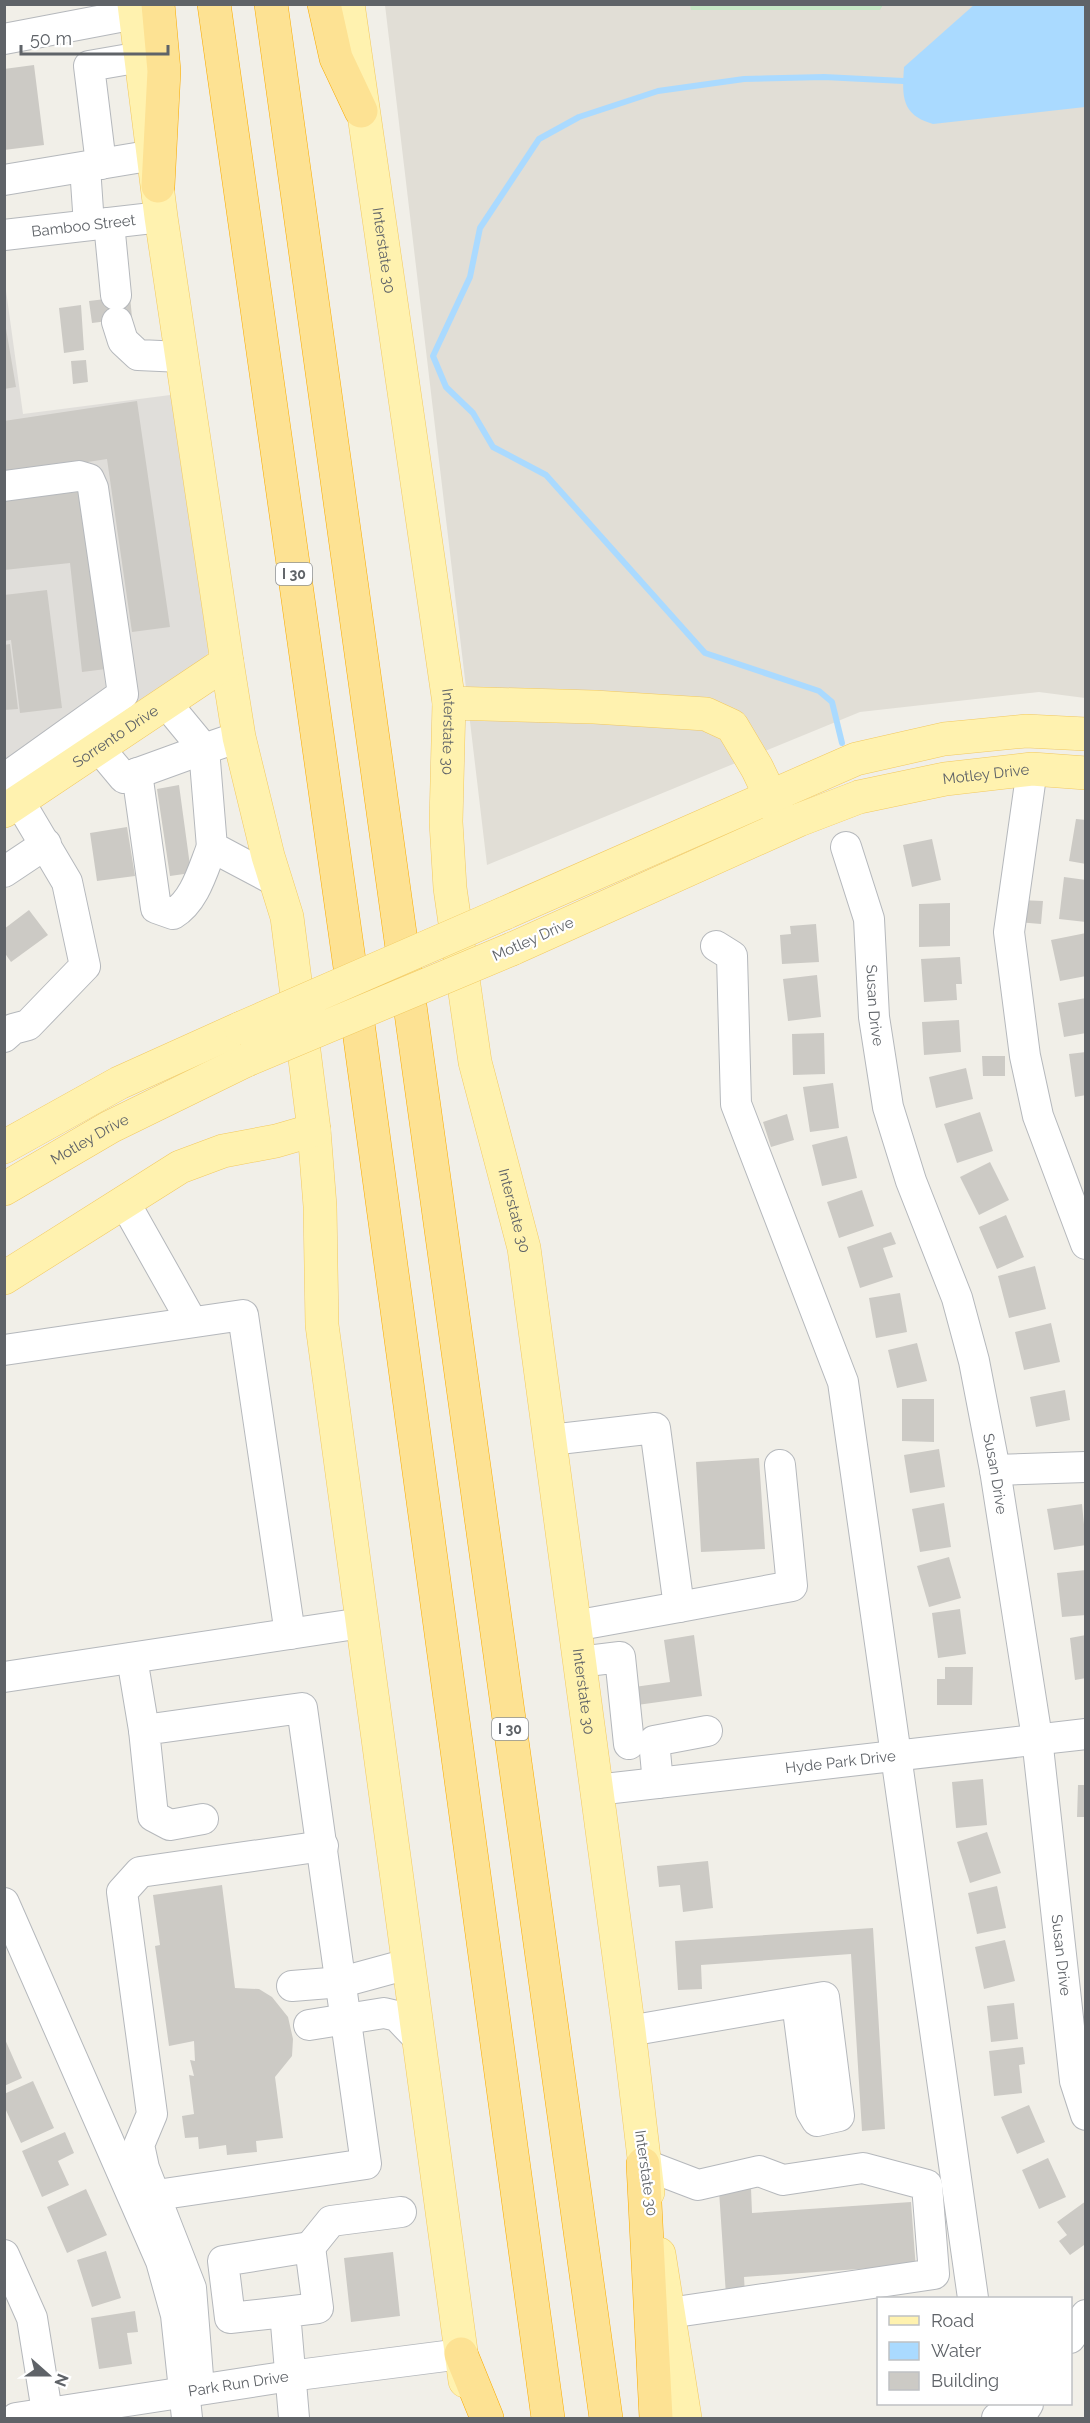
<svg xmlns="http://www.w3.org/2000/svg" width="1090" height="2423" font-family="Raleway,sans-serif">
<rect width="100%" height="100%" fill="#f1efe8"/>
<path fill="#e0deda" d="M4 276 23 414 178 394 211 650 200 662 4 797Z"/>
<path fill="#e1ded6" d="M385 5H1085V698L1039 692 860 712 487 865Z"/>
<path fill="#c5e8c5" d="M690 5V4L883 5 880 10H691Z"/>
<path fill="#aadaff" d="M975 4 1085 5V107L933 124C901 115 902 96 904 67Z"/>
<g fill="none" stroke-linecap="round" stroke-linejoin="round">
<path stroke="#aadaff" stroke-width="6" d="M842 743 832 702 819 691 705 653 546 475 493 447 473 413 446 387 433 356 470 277 480 228 539 139 579 117 658 91 744 79 824 77 903 81"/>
</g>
<path fill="#cccac5" d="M34 65 44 145 4 150V69Z
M130 296 132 318 92 323 89 301Z
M81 305 84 350 64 353 59 308Z
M4 317 16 387 4 389Z
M86 360 88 382 73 384 71 361Z
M137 401 170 627 132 632 107 459 4 475V421Z
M87 491 106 669 82 672 70 563 4 570V500Z
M47 590 62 708 20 713 11 640 4 641V595Z
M10 644 18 709 4 710V645Z
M179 785 191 873 170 876 157 789Z
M1076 819 1086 820V864L1069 861Z
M127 827 135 876 97 881 90 833Z
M932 839 941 880 912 887 903 845Z
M1064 877 1086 880V922L1059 919Z
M1019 900 1043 901 1041 924 1017 922Z
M950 903V946L919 947V904Z
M29 910 48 935 11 962 4 952V929Z
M816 924 819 962 782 964 780 935 791 934 790 926Z
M1086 933V976L1060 981 1051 940Z
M960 957 962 984H956L957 1000 924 1002 921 959Z
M817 975 821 1017 788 1021 783 979Z
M1086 998V1033L1064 1037 1058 1003Z
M959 1020 961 1052 924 1055 922 1022Z
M824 1033 825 1074 793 1075 792 1034Z
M1086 1052V1095L1075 1097 1069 1054Z
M982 1056H1005V1076H983Z
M966 1068 973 1099 936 1108 929 1077Z
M833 1083 839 1128 810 1132 803 1087Z
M980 1112 993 1151 957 1163 944 1124Z
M787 1114 794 1140 771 1147 763 1122Z
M847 1136 857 1178 822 1186 812 1145Z
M990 1162 1009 1200 979 1215 960 1177Z
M862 1190 874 1226 839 1238 827 1202Z
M1006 1215 1024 1257 997 1269 979 1227Z
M891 1232 896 1244 883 1248 893 1277 860 1288 847 1247Z
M1035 1266 1046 1309 1009 1318 998 1276Z
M900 1293 907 1332 876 1338 869 1298Z
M1051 1323 1060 1362 1024 1370 1015 1332Z
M917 1343 927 1381 897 1388 888 1350Z
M1065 1390 1070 1420 1036 1427 1030 1397Z
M902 1399H934V1442L902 1441Z
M939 1449 945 1487 910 1493 904 1455Z
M759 1458 765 1549 701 1552 696 1462Z
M944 1503 951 1547 920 1552 912 1509Z
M1082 1504 1086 1545 1054 1550 1047 1509Z
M949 1557 961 1598 929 1607 917 1566Z
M1086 1570V1615L1062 1617 1057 1573Z
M960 1609 966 1654 938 1658 932 1613Z
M694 1635 702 1696 630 1706 627 1688 670 1682 664 1640Z
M1086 1635V1678L1075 1680 1070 1638Z
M945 1667H973L972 1705H937V1679H945Z
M983 1779 987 1825 956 1828 952 1782Z
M1078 1785H1086V1817H1077Z
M987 1832 1001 1873 970 1883 957 1842Z
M708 1861 713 1908 683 1912 680 1885 659 1887 657 1866Z
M222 1885 235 1988 259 1989 272 1997 288 2017 293 2039 292 2056 275 2077 283 2138 256 2141 257 2152 227 2155 226 2145 199 2149 198 2137 185 2138 182 2116 194 2114 189 2075 194 2076 190 2060 195 2061 194 2041 169 2046 155 1946 160 1945 153 1895Z
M997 1886 1006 1928 977 1934 968 1893Z
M873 1928 885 2129 862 2131 851 1954 701 1965 702 1989 678 1990 675 1941Z
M1005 1940 1015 1981 984 1989 975 1947Z
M1014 2003 1018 2039 991 2042 987 2006Z
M4 2037 22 2078 4 2086Z
M1023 2047 1025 2064 1019 2065 1022 2093 994 2096 989 2051Z
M33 2081 54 2128 21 2143 4 2106V2094Z
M1029 2105 1045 2142 1017 2154 1001 2117Z
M65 2132 74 2153 58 2161 69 2185 42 2197 22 2151Z
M1048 2158 1066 2197 1039 2209 1022 2170Z
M751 2188 752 2213 911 2202 916 2270 902 2266 744 2277 745 2294 726 2295 719 2191Z
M86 2189 107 2235 67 2253 47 2207Z
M1086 2201V2247L1084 2245 1070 2255 1059 2241 1067 2235 1057 2222Z
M106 2251 121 2298 92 2307 77 2260Z
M393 2252 400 2316 351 2322 344 2258Z
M135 2311 138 2332 127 2333 132 2364 99 2369 91 2318Z"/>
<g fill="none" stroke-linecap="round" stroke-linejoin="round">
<g stroke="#b5b8bc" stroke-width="32">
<g id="minor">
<path d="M4 39 135 14"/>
<path d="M101 164 89 66 141 57"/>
<path d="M85 167 89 225"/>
<path d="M4 180 154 155"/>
<path d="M109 223 116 295"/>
<path id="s1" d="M4 235 161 217"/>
<path d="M117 322 123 341 138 355 182 357"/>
<path d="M4 486 79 476 89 479 93 488 123 694 4 779"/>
<path d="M239 737 204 749 212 847 276 881"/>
<path d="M99 748 124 778 204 749 166 703"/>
<path d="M1032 769 1009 932 1025 1056 1038 1116 1086 1244"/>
<path d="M137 773 156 908 173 914C195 901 203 869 212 847"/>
<path id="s2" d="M846 847 869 919 874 1017 888 1107 911 1181 957 1298 974 1361 995 1470 1037 1738 1075 2081 1086 2115"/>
<path d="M4 872 46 844"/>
<path d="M716 946 732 956 736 1104 843 1382 973 2298"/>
<path d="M4 1037 13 1029 28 1025 85 966 67 882 19 801"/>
<path d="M125 1203 192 1322"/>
<path d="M4 1350 243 1315 290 1634"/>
<path d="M550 1440 655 1428 679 1607 574 1626"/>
<path d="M995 1470 1086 1467"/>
<path d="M679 1607 792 1586 780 1465"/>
<path d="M132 1658 144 1730"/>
<path d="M579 1662 620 1657 629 1744"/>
<path d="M4 1677 362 1623"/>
<path d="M658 1783 654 1741 707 1731"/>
<path id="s3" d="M596 1790 1086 1734"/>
<path d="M4 1903 161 2261 176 2315 187 2418"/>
<path d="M292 1986 342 1982 408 1964"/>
<path d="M309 2025 384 2013 397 2016 419 2039"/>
<path d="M629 2031 824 1997 839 2116 817 2121 811 2111 797 2002"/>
<path d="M643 2164 698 2185 759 2171 783 2180 863 2168 927 2185 934 2274 669 2313"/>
<path d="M157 2195 366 2164 302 1708 144 1730 153 1816 170 1825 203 1819"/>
<path d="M310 2247 331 2221 401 2212"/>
<path d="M4 2255 32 2318 48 2418"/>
<path d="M285 2312 318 2308 310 2247 223 2261 230 2318 285 2312 294 2418"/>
<path d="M1070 2338 1086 2315"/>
<path d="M199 2389 191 2288 144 2168 139 2145 152 2114 122 1892 140 1872 323 1846"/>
<path id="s4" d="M16 2418 290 2376 461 2354"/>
<path d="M997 2418H1019L1028 2404"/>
</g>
</g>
<g stroke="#f2c960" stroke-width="34">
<g id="major">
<path d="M134 4 161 217 227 662 239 737 268 856 287 917 314 1130 320 1206 322 1325 465 2381"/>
<path id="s5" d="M348 4 449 703 446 822 450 888 475 1062 524 1248 629 2031 648 2192"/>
<path d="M449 703 594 707 706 714 732 726 757 768 779 814"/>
<path id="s6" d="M4 811 227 662"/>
<path d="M505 913 856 759 944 739 1026 731 1086 734"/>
<path id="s7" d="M512 949 799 820 859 797 945 779 1032 769 1086 773"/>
<path d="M4 1147 119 1083 241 1028"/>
<path id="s8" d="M4 1189 110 1127 247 1060"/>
<path d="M4 1278 180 1167 223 1151 276 1141 314 1130"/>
<path d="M659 2254 685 2418"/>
</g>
</g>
<g stroke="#f9ab00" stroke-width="34">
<path id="highway" d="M158 4 164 71 158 186
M214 4 360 1038 548 2418
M271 4 606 2418
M324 4 336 58 361 111
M643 2164 656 2418
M461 2354 487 2418"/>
</g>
<use href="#minor" stroke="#fff" stroke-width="30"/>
<use href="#major" stroke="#fff2af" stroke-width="33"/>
<use href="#highway" stroke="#fde293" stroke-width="33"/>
<g stroke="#f2c960" stroke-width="34" stroke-linecap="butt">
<path id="major-bridge" d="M241 1028 505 913
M247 1060 512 949"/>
</g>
<use href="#major-bridge" stroke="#fff2af" stroke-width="33"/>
</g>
<g text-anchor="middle" stroke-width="4.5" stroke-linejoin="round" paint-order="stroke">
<g fill="#fff" stroke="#8f9295" stroke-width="1.5">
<rect x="276" y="563" width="36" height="22" rx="4.5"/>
<rect x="492" y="1718" width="36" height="22" rx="4.5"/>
</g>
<g font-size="14" font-weight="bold" fill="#5f6368">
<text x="294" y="579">I 30</text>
<text x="510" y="1734">I 30</text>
</g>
<g font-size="15" fill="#5f6368" stroke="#fff">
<text dy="5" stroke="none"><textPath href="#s1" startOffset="80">Bamboo Street</textPath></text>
<text dy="5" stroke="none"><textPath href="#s5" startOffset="249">Interstate 30</textPath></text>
<text dy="5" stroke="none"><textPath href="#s5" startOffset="735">Interstate 30</textPath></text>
<text dy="5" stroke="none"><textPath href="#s6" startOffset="134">Sorrento Drive</textPath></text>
<text dy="5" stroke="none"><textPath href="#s7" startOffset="508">Motley Drive</textPath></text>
<text transform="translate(533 939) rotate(-24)" y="5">Motley Drive</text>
<text dy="5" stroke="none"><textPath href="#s2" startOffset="162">Susan Drive</textPath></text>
<text dy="5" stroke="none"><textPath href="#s8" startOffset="99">Motley Drive</textPath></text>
<text dy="5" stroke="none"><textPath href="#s5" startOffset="1221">Interstate 30</textPath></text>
<text dy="5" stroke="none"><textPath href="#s2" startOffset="648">Susan Drive</textPath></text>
<text dy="5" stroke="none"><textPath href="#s5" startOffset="1707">Interstate 30</textPath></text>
<text dy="5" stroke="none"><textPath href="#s3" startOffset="246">Hyde Park Drive</textPath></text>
<text dy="5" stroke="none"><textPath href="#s2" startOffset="1134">Susan Drive</textPath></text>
<text transform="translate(646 2173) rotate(82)" y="5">Interstate 30</text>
<text dy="5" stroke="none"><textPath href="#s4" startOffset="225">Park Run Drive</textPath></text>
</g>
</g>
<rect width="1090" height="2423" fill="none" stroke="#5f6368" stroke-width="12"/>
<rect x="877" y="2297" width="195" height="108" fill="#ffffff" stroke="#bfc1c3" stroke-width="1.5"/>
<rect x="889" y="2316" width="30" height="9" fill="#fff2af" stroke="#bfc1c3" stroke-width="1.5"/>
<text x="931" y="2327" font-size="18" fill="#5f6368">Road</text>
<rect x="889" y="2342" width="30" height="18" fill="#aadaff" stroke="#bfc1c3" stroke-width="1.5"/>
<text x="931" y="2357" font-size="18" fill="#5f6368">Water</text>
<rect x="889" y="2372" width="30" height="18" fill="#cccac5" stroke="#bfc1c3" stroke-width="1.5"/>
<text x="931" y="2387" font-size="18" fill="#5f6368">Building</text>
<g transform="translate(48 2375) rotate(111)" stroke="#ffffff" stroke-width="4.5" paint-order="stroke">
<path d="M0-4.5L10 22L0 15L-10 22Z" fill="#5f6368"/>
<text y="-9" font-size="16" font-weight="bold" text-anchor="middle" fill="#5f6368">N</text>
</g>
<path d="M21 45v9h147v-9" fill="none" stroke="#5f6368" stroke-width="3"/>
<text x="30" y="45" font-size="18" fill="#5f6368" stroke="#ffffff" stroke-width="4.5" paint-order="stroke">50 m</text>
</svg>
